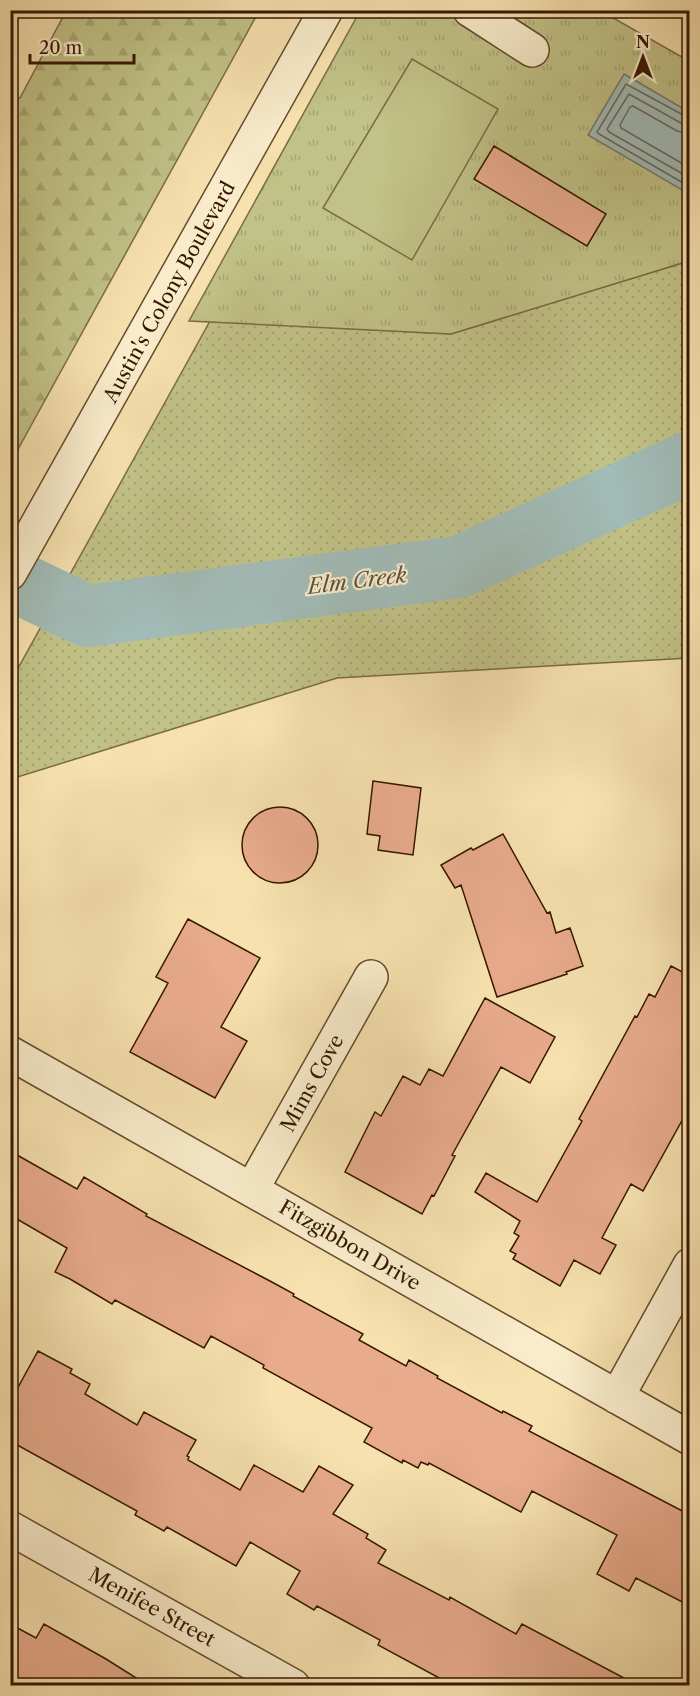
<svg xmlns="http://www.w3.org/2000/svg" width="700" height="1696" font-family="'Libre Caslon Text',serif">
<defs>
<pattern id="grass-dots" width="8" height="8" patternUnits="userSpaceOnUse" patternTransform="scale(1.5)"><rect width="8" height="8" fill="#c1c287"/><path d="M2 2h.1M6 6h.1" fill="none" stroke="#a6a673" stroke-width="1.8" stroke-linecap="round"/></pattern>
<pattern id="forest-firs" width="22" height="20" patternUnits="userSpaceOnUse" patternTransform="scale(1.5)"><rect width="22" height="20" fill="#c1c287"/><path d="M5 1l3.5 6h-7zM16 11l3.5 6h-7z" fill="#a6a673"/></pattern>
<pattern id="park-tufts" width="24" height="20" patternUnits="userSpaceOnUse" patternTransform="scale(1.5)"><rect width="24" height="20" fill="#c1c287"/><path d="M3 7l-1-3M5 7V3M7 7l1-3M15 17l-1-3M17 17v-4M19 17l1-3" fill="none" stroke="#a6a673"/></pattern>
</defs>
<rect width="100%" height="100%" fill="#f6e1af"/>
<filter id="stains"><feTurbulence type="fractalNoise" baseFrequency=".00333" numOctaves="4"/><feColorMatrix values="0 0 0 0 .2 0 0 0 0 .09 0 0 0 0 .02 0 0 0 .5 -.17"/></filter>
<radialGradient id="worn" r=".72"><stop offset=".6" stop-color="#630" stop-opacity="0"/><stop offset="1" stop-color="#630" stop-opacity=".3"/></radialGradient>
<path fill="url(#grass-dots)" stroke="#7b6c44" stroke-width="1.5" d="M689 261V658L337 678 11 779V681L210 321 451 334Z"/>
<path fill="url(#forest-firs)" stroke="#7b6c44" stroke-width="1.5" d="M66 11H259L11 462V96L20 98Z"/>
<path fill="url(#park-tufts)" stroke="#7b6c44" stroke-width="1.5" d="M360 11H601L689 61V261L451 334 189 321Z"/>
<path fill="#c1c287" stroke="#7b6c44" stroke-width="1.5" d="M412 59 498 109 412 260 323 208Z"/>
<path fill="#a1bbb6" stroke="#76796e" stroke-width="1.5" d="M624 74 689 112V194L588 135Z"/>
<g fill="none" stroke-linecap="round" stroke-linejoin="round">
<path stroke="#6b695c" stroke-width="1.5" d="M690 117 685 116 626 84 597 132 599 134 690 187
M690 125 681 123 629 94 607 129 609 132 690 178
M690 134 677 131 633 106 630 107 620 125 621 128 690 168"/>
<path stroke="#a1bbb6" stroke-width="62" d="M10 579 87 616 459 567 690 462"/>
</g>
<path fill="#e8ab8c" stroke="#351701" stroke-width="1.5" d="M494 146 606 214 587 246 474 179Z
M373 781 421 788 413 855 378 850 380 836 367 834Z
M242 845a38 38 0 1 1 76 0a38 38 0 1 1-76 0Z
M503 834 547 913 550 912 556 933 570 928 583 966 566 972 567 974 497 997 461 885 455 888 441 865 471 848 473 850Z
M188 919 260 958 221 1027 247 1041 215 1098 130 1052 168 983 156 977Z
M671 966 690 976V1106L643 1191 631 1184 602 1238 616 1245 600 1274 574 1260 560 1286 513 1259 516 1254 510 1251 519 1236 514 1233 520 1221 475 1192 486 1173 537 1202 582 1121 579 1119 635 1016 637 1017 649 994 655 997Z
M485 998 555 1037 530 1083 501 1067 452 1155 455 1156 434 1196 432 1195 422 1214 345 1172 375 1112 381 1116 403 1076 420 1085 429 1069 443 1076Z
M10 1151 77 1189 84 1177 147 1214 146 1216 270 1281 294 1294 293 1296 363 1334 359 1340 406 1366 409 1360 438 1376 437 1378 502 1413 503 1411 532 1426 529 1431 690 1515V1606L636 1578 629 1591 597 1574 617 1535 532 1491 521 1512 429 1463 428 1465 421 1462 418 1468 403 1460 402 1463 364 1442 372 1428 263 1368 264 1365 211 1336 204 1348 115 1300 112 1304 70 1279 55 1272 67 1248 10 1215Z
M38 1351 72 1369 70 1373 90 1384 85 1394 137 1425 144 1412 196 1440 187 1456 189 1457 188 1460 240 1490 254 1465 303 1492 319 1466 353 1485 333 1514 368 1534 366 1538 386 1550 378 1563 449 1600 450 1597 516 1634 522 1624 639 1686H454L378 1645 380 1640 317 1606 314 1610 287 1594 300 1571 250 1542 236 1566 167 1527 164 1531 135 1515 137 1511 10 1441V1402Z
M10 1624 36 1638 44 1624 106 1659 149 1686H10Z"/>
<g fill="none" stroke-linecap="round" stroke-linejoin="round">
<g stroke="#654a2c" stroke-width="36">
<path id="minor" d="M470 10 532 50
M10 573 326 10
M10 1053 690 1438
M252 1189 371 977
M617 1397 690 1265
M10 1528 293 1686"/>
</g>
<use href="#minor" stroke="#f9eccb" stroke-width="33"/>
</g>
<g text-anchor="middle" stroke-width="4.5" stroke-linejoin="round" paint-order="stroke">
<g font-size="20" fill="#351701" stroke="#f9eccb">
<text transform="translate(169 292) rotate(-61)" y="7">Austin's Colony Boulevard</text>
<text transform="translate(312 1083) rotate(-61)" y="7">Mims Cove</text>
<text transform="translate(350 1245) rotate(30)" y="7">Fitzgibbon Drive</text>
<text transform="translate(152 1607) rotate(29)" y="7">Menifee Street</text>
</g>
<g font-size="21" font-style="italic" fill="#5b5040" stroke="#f9eccb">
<text transform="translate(357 581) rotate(-7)" y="7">Elm Creek</text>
</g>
</g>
<rect width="700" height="1696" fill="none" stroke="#f6e1af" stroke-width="36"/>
<rect x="12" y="12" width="676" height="1672" fill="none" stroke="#351701" stroke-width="3"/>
<rect x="18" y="18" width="664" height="1660" fill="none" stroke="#351701" stroke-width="1.5"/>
<g transform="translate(643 57)" stroke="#f9eccb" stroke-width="4.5" paint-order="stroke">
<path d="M0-4.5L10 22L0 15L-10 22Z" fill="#351701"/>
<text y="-9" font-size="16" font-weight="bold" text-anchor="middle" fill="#351701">N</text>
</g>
<path d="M30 54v9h104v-9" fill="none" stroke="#351701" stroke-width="3"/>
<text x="39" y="54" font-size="18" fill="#351701" stroke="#f9eccb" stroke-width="4.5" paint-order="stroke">20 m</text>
<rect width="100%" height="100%" filter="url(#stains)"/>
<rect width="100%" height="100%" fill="url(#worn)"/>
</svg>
